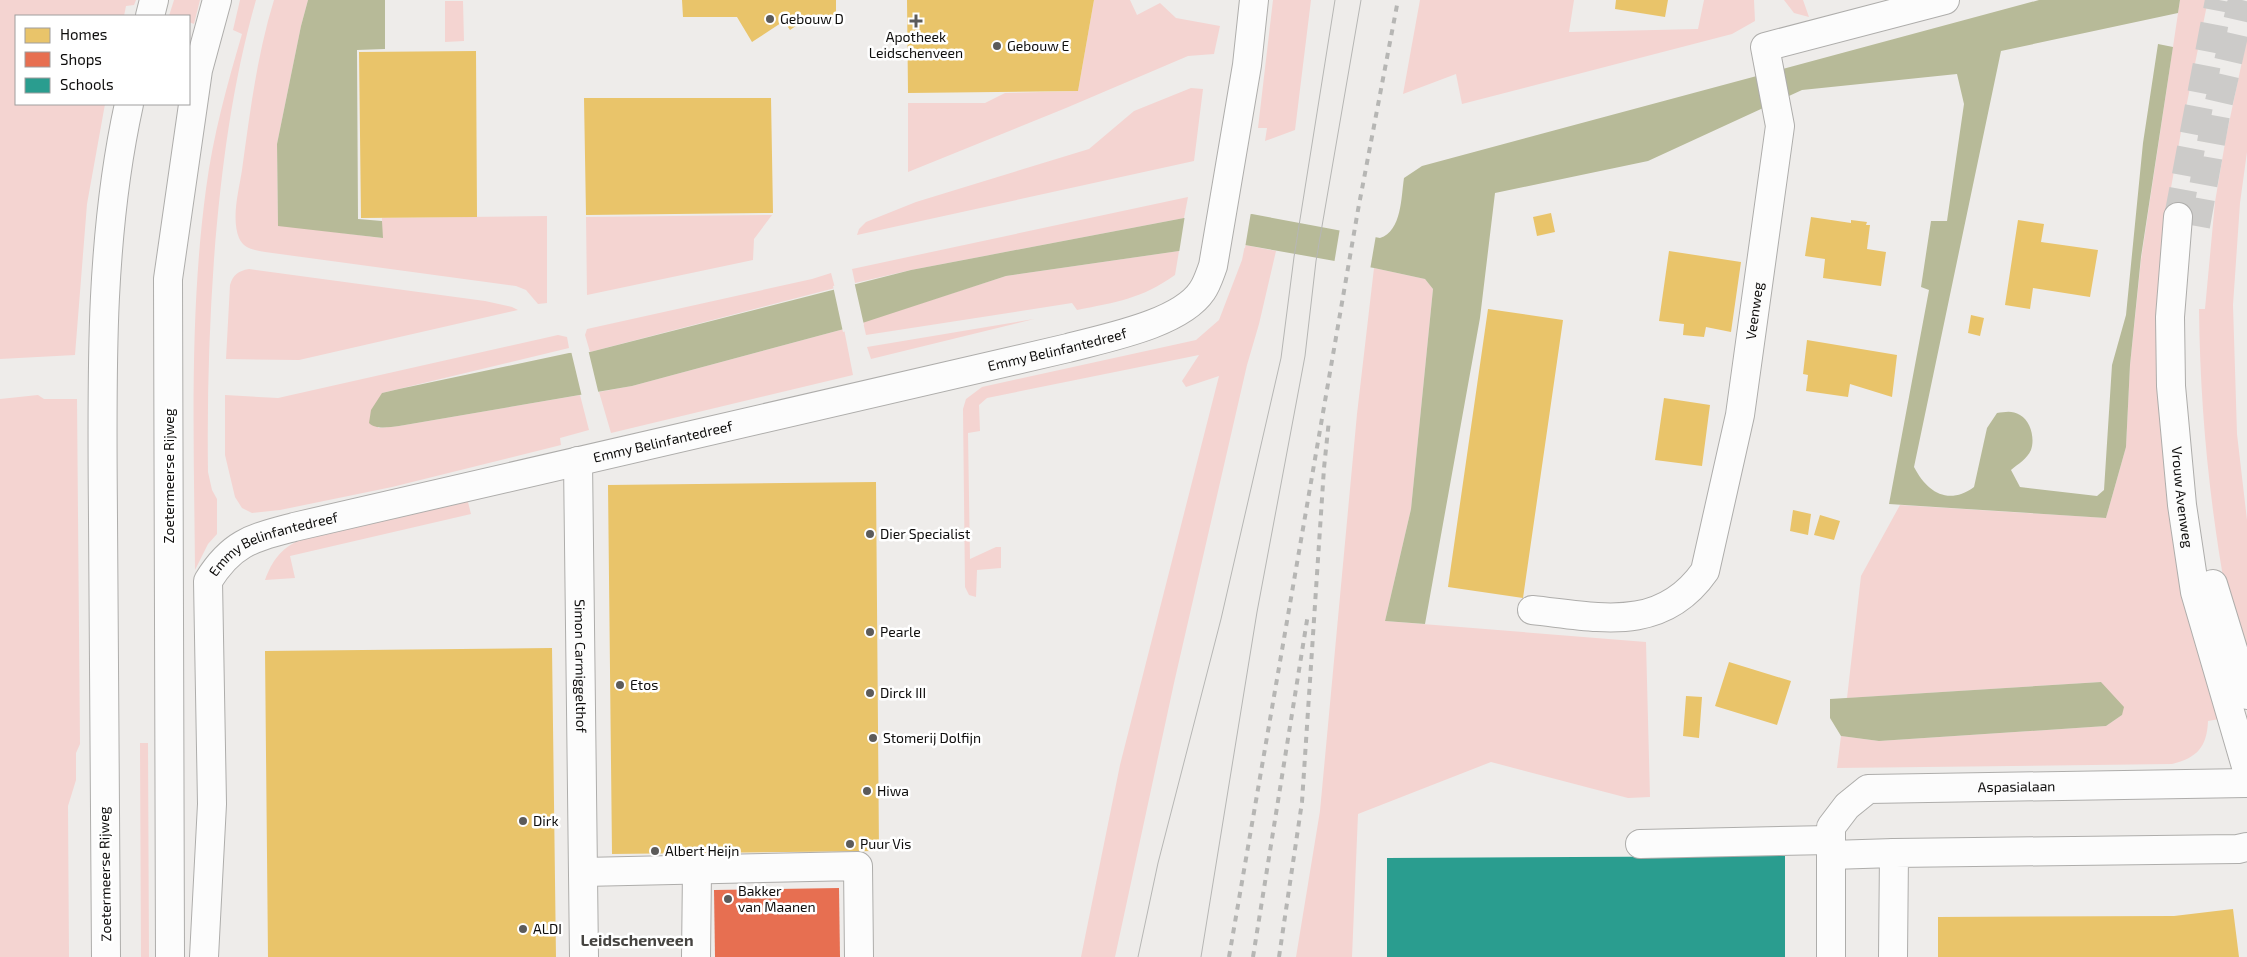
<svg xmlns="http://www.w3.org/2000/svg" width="2247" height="957" font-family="'Exo 2',sans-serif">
<rect width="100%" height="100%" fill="#eeecea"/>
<path fill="#f4d4d1" d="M0 0H136L134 5 126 6 124 16H16V104H105L87 204 75 355 0 359Z
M174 0H200L194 24 189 22V16H169Z
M240 0H256C232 84 221 171 214 259 209 330 207 400 208 472L212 490 217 499V534L208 544 195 570C194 442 189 315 206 189 213 136 227 85 242 34L233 30Z
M274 0H308L301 26 277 144 278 225 382 238V218L547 216V303L538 304 526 290 516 286 265 252C254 250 244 249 239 238 231 218 239 190 242 170 250 112 257 55 274 0Z
M1094 0H1130L1137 15 1160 3 1176 18 1220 26 1214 54 1188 56 1066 108 908 172V103H985L1005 93 1078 91Z
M1273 0H1311L1295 130 1265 141 1267 128H1258Z
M1420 0H1574L1569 32 1698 29 1704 0H1754L1755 21 1732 34 1462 104 1456 74 1403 94Z
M1784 0H1803L1809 17 1794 13Z
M2180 0H2208L2181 132 2162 238 2158 306 2219 719 2208 721C2207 747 2197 758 2172 764L1837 768 1841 736 1879 741 2106 726 2122 715 2101 682 1847 698 1861 576 1900 505 2106 518 2126 447 2130 365 2141 260Z
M445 1H463L464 41 445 42Z
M2247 38V152L2240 203 2233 305 2237 434 2247 520V664C2240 641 2230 618 2226 594 2209 500 2200 405 2199 309H2205L2215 202 2226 137Z
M1191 88 1203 89 1194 161 857 235 859 229 866 222 916 202 1089 149 1134 111Z
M1188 197 1184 218 911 270 855 283 852 269Z
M772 215 754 239 753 260 587 295 586 217Z
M1245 245 1276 251 1259 324 1247 365 1174 683 1115 957H1081L1120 765 1219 376 1186 387 1182 381 1199 355 987 398 979 405 980 431 968 433 970 559 996 547H1001V568L977 570 976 597 969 595 965 587 963 409 966 399 982 387 1196 340 1219 320 1242 260Z
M1179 251 1175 275C1141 299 1117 302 1077 310L1072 303 866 335 863 322 1006 276Z
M1374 268 1425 279 1433 289 1411 509 1385 621 1646 642 1650 797 1628 798 1491 762 1358 814 1352 957H1296L1320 811 1357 414Z
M249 269 485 301 512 307 518 310 299 360 226 359 230 285C233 275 238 271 249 269Z
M831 273 835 288 590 352 585 335 587 329 812 279Z
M1034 319 871 359 867 347Z
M844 329 853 375 611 433 599 392 632 386Z
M558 335 567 337 569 348 382 393 378 428 399 426 580 395 589 430 560 438 561 445 392 487 280 510 252 513 242 508 235 497 225 455V395L278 398Z
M38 395 44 399H77L80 744 76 753V780L68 806 69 957H0V399Z
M464 501 468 502 471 514 290 556 295 578 265 580C272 561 281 548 300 540Z
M140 743H148L149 957H141Z"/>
<path fill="#b7ba98" d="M308 0H385V49L357 50 358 219 382 221 383 238 278 226 277 144 301 26Z
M2039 0H2180L2178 13 2001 51 1914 467C1927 492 1948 506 1974 487L1987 428 1997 413C2005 412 2012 410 2020 415 2031 421 2035 439 2031 450 2027 459 2018 464 2011 470L2020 487 2097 496 2104 490 2112 365 2126 315 2143 143 2158 44 2173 47 2141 257 2130 365 2126 447 2106 518 1889 504 1929 290 1921 287 1931 221H1947L1964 104 1957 74 1802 90 1648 161 1495 193 1480 318 1425 624 1385 621 1411 509 1433 289 1425 279 1374 268 1245 245 1179 251 1006 276 844 329 632 386 399 426C389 427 376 430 369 423L371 410 382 393 399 389 569 353 590 352 911 270 1184 218 1252 214 1380 238C1402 231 1401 197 1404 178L1422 166Z
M2101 682 2124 707 2122 715 2106 726 1879 741 1841 736 1830 718V699Z"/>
<path fill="#eeecea" d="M1251 212 1245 248 1179 253 1185 215Z
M1340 228 1376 235 1370 270 1334 264Z
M854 281 864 325 843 332 833 286Z
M588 349 599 395 582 397 571 351Z"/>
<path fill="#e9c46a" d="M682 0H836V16H800L803 21 790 30 784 21 752 42 737 17H683Z
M907 0H1094L1078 91 908 93Z
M1616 0H1668L1665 17 1615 9Z
M476 51 477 217 361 218 359 52Z
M584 98H771L773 213 586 215Z
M1551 213 1555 232 1537 236 1533 217Z
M1811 217 1851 223V220L1867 222 1866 225H1870L1867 249 1886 252 1881 286 1823 278 1825 259 1805 256Z
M2018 220 2044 224 2041 242 2098 250 2090 297 2033 288 2030 309 2005 305Z
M1669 251 1741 262 1731 332 1706 327 1704 337 1683 335 1684 324 1659 321Z
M1488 309 1563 320 1523 598 1448 587Z
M1971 315 1984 318 1980 336 1968 333Z
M1807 340 1897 355 1892 397 1850 384 1848 397 1806 391 1808 375 1803 374Z
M1664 398 1710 405 1702 466 1655 460Z
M876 482 879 851 612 854 608 485Z
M1793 510 1811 514 1808 535 1790 531Z
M1820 515 1840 521 1834 540 1814 535Z
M552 648 556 957H268L265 651Z
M1729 662 1791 681 1777 725 1715 706Z
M1686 696 1702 697 1699 738 1683 736Z
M2233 909 2239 957H1938V917L2174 916Z"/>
<path fill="#e76f51" d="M839 888 840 957H715L714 890Z"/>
<path fill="#2a9d8f" d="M1785 856V957H1387V858Z"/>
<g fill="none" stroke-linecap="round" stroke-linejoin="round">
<path stroke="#cccbc9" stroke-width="28" stroke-dasharray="28 14" stroke-linecap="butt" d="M2178 217 2219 0
M2196 226 2216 115 2242 0"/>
<g stroke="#aeadab" stroke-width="30">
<g id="minor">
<path id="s1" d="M2178 217 2170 317 2171 386 2182 505 2195 592 2247 770"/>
<path id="s2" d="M578 461 584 957"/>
<path d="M2213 584 2247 695"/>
<path id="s3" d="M1532 610C1598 617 1661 634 1705 571L1740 415 1780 126 1765 47 1945 0"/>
<path d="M1640 844 1830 840"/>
<path d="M1831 855 1894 853"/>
<path d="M583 872 858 866 859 957"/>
<path id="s4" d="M204 957 212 804 208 581C232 542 253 538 294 527L1068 348C1105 338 1180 324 1202 291 1207 284 1210 274 1213 266L1247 65 1254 0"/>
<path d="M696 957 697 870"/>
<path id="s5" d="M1831 957V827L1847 806 1868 789 2247 783"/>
<path d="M1893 957 1894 853 2238 849 2247 847"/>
</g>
</g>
<g stroke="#aeadab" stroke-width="30">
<path id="major" d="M150 16 154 0
M106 957C104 811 103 665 103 519 102 379 99 241 129 104
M170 957 168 279 198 70 217 0"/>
</g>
<use href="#minor" stroke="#fcfcfc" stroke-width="28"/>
<use href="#major" stroke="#fcfcfc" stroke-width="28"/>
<path stroke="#b6b6b4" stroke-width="1" d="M1138 957 1158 863 1221 619 1281 358 1294 257 1335 0
M1201 957 1257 612 1305 356 1316 261 1361 0"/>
<path stroke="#b6b6b4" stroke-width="4" stroke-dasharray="6 6" stroke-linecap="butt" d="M1229 957 1358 210 1398 0
M1253 957 1308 614
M1279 957 1302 802 1324 468 1329 420"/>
</g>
<g fill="#5c5b5a" stroke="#fff" stroke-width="2">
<circle cx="770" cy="19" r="5"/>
<path d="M913.5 13.5h5v5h5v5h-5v5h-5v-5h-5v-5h5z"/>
<circle cx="997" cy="46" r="5"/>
<circle cx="870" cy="534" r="5"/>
<circle cx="870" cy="632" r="5"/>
<circle cx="620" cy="685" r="5"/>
<circle cx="870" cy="693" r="5"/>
<circle cx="873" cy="738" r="5"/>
<circle cx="867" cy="791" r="5"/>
<circle cx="523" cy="821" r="5"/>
<circle cx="850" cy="844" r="5"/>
<circle cx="655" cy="851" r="5"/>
<circle cx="728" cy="899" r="5"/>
<circle cx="523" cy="929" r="5"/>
</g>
<g text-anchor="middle" stroke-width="5" stroke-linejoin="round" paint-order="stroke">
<g font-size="14" fill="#0e0d0c" stroke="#fff" text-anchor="start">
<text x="780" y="24">Gebouw D</text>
<text x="916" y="42" text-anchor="middle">Apotheek<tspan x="916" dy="16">Leidschenveen</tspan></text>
<text x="1007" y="51">Gebouw E</text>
<text x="880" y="539">Dier Specialist</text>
<text x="880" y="637">Pearle</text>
<text x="630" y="690">Etos</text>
<text x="880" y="698">Dirck III</text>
<text x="883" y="743">Stomerij Dolfijn</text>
<text x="877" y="796">Hiwa</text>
<text x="533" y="826">Dirk</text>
<text x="860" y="849">Puur Vis</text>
<text x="665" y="856">Albert Heijn</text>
<text x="738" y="896">Bakker<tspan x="738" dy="16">van Maanen</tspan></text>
<text x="533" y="934">ALDI</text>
</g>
<g font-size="14" fill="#0e0d0c" stroke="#fff">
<text dy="5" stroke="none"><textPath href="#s3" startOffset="454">Veenweg</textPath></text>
<text dy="5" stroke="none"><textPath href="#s4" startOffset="1265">Emmy Belinfantedreef</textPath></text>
<text dy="5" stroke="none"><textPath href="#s4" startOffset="860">Emmy Belinfantedreef</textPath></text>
<text transform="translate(169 476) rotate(-90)" y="5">Zoetermeerse Rijweg</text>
<text dy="5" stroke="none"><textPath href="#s1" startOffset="281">Vrouw Avenweg</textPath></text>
<text dy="5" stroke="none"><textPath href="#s4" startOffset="455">Emmy Belinfantedreef</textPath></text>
<text dy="5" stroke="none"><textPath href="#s2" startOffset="205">Simon Carmiggelthof</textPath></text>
<text dy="5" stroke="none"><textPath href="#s5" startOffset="332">Aspasialaan</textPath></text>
<text transform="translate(105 874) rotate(-91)" y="5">Zoetermeerse Rijweg</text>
</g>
<g font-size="16" font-weight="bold" fill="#464441" stroke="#fff">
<text x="637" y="946">Leidschenveen</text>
</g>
</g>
<rect x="15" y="15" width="175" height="90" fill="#ffffff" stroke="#9f9e9e"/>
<rect x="25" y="28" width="25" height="15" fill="#e9c46a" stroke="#9f9e9e"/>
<text x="60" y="40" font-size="15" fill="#0e0d0c">Homes</text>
<rect x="25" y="52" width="25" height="15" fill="#e76f51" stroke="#9f9e9e"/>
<text x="60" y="65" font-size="15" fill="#0e0d0c">Shops</text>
<rect x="25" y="78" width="25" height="15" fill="#2a9d8f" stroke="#9f9e9e"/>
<text x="60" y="90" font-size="15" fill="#0e0d0c">Schools</text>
</svg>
